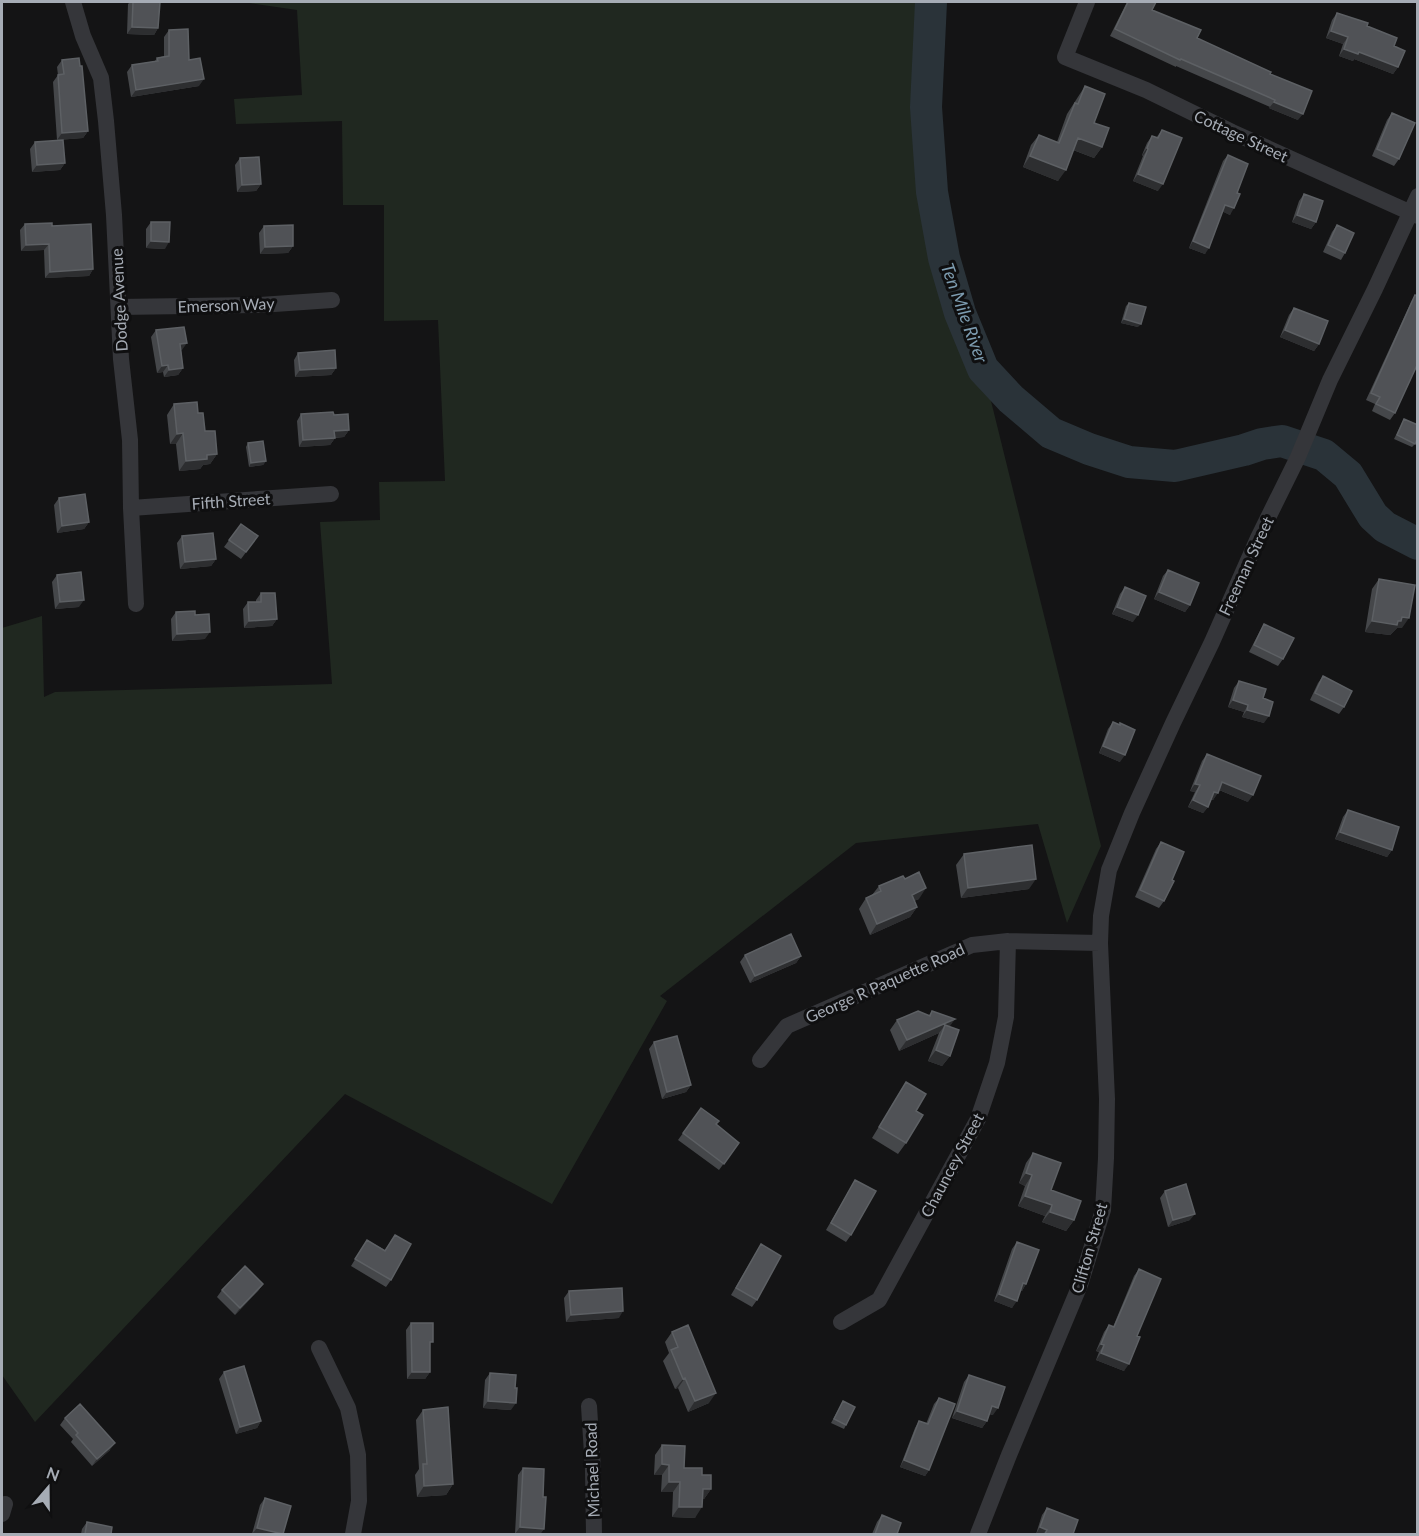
<svg xmlns="http://www.w3.org/2000/svg" width="1419" height="1536" font-family="Lato,sans-serif">
<rect width="100%" height="100%" fill="#141415"/>
<path fill="#202820" d="M242 2H919V26L928 89 970 316 1101 846 1067 923 1038 824 856 843 660 996 667 1001 552 1204 345 1094 35 1422 2 1375V628L42 616 44 697 55 692 332 684 320 522 380 520 379 482 445 481 438 320 384 321V205H343L342 121 236 124 234 99 302 95 297 10Z"/>
<g fill="none" stroke-linecap="round" stroke-linejoin="round">
<path stroke="#2a3339" stroke-width="32" d="M931 2 926 107 932 192 944 258 960 313 983 369 1011 399 1051 433 1089 449 1129 462 1175 466 1244 450 1262 444 1282 441 1324 455 1348 475 1373 516 1385 527 1418 544"/>
<path stroke="#35363a" stroke-width="16" d="M73 2 83 36 101 78 106 121 114 215 121 359 130 440 131 508 136 604
M1087 2 1065 57 1146 90 1232 132 1418 216
M119 307 260 305 332 300
M131 508 331 494
M760 1060 787 1026 972 945 1008 941 1100 943
M841 1322 879 1300 978 1119 997 1063 1006 1017 1008 941
M319 1348 348 1408 358 1455 359 1501 353 1534
M589 1406 593 1470 594 1534
M2 1514 5 1504
M978 1534 1009 1455 1080 1285 1103 1210 1106 1158 1107 1099 1100 943 1101 916 1109 870 1132 813 1173 723 1212 642 1258 538 1298 457 1330 380 1375 289 1418 196"/>
</g>
<path fill="#45474a" d="M130 2H133L158 28 154 35 127 34 128 4Z
M1127 2H1156L1152 10 1197 38 1270 74 1298 120 1269 108 1270 107 1176 66V67L1110 36Z
M1337 13 1367 26 1394 46 1398 67 1393 74 1354 59 1353 61 1339 56 1343 44 1326 38 1332 20Z
M169 30 189 60 199 86 131 97 127 72 132 65 155 61 157 58 164 56V37Z
M62 60 80 66 88 131 83 138 57 140 53 82 58 75 57 67Z
M1085 86 1102 147 1094 158 1073 150 1058 181 1023 167 1031 145 1039 135 1057 142 1067 114Z
M1392 113 1399 159 1394 166 1372 156 1387 120Z
M1162 130 1158 191 1133 181 1143 156 1142 155 1147 143 1152 136 1156 138Z
M35 142 65 163 60 170 32 172 30 149Z
M1228 155 1237 193 1230 215 1222 211 1205 254 1189 248 1223 161Z
M240 158 261 184 256 191 237 192 235 165Z
M1304 194 1316 222 1311 229 1292 222 1299 201Z
M151 222 165 249 146 248V229Z
M25 224 93 269 89 276 45 278 44 250 21 251 20 230Z
M1337 225 1345 253 1341 260 1323 252 1332 232Z
M264 226 293 246 288 253 260 254 259 233Z
M1415 295 1395 413 1390 420 1372 411 1375 404 1366 400 1411 302Z
M1129 303 1138 327 1121 323 1126 306Z
M1294 308 1319 344 1314 351 1280 337 1289 315Z
M156 330 182 350H181L183 368 178 375 164 377 163 372 157 373 151 337Z
M298 353 336 368 331 375 295 377 294 360Z
M174 404 198 413 205 431 217 454 210 464 203 465 200 469 179 471 176 444H170L167 415Z
M301 414 334 415 349 430 344 437 335 438 330 445 299 447 297 421Z
M1404 419 1415 444 1412 447 1394 439Z
M248 443 266 461 263 465 249 467 246 447Z
M59 498 89 522 84 529 57 533 54 505Z
M241 524 258 536 241 559 224 547Z
M182 536 216 559 211 566 180 569 177 543Z
M1168 570 1190 605 1185 612 1154 599 1163 576Z
M57 575 79 607 55 609 52 582Z
M1379 579 1402 628H1397L1390 635 1365 632 1372 589Z
M1125 587 1133 622 1112 614 1120 594Z
M261 593 277 619 272 626 244 628 243 609 248 602H256V600Z
M176 612 205 639 172 641 171 619Z
M1264 624 1283 659 1278 666 1249 652 1260 631Z
M1323 676 1344 707 1339 714 1310 700 1318 683Z
M1239 681 1263 698 1264 723 1242 717 1244 712 1228 707 1234 688Z
M1113 722 1120 762 1099 753 1108 729Z
M1207 754 1248 802 1219 790 1213 800H1211L1208 807 1203 813 1188 807 1195 792 1190 791 1202 761Z
M1348 810 1392 850 1387 857 1335 839 1343 817Z
M1161 842 1172 880 1164 901 1159 908 1135 897 1156 849Z
M964 854 1029 889 961 898 956 865Z
M905 879 919 899 914 901 917 907 910 917 870 935 859 909 866 898 872 895 879 886Z
M745 955 801 956 796 963 750 983 740 962Z
M932 1011 950 1027V1056L942 1066 928 1061 939 1033 899 1051 890 1030 897 1020 929 1015Z
M654 1042 691 1085 686 1092 662 1099 649 1049Z
M906 1082 916 1111 906 1143 898 1154 872 1138Z
M701 1108 716 1124 739 1143 719 1170 678 1140Z
M1033 1153 1051 1190 1074 1220 1066 1231 1042 1222 1045 1216 1018 1206 1025 1186 1019 1183 1026 1163Z
M855 1180 851 1235 846 1242 826 1230Z
M1165 1191 1190 1220 1168 1227 1160 1198Z
M395 1235 391 1280 386 1287 351 1266 367 1240 385 1250Z
M1017 1242 1026 1284 1022 1291H1020L1012 1308 994 1301 1012 1249Z
M761 1244 757 1300 752 1307 731 1295Z
M1139 1269 1137 1336 1124 1371 1096 1360 1099 1352 1096 1351 1104 1332 1109 1325 1113 1327 1134 1276Z
M263 1284 258 1291 235 1315 217 1297 222 1290Z
M569 1291 619 1318 566 1322 564 1298Z
M411 1323 430 1346V1372L425 1379H407L406 1330Z
M672 1332 709 1403 688 1412 678 1388 675 1389 663 1361 669 1353 665 1342Z
M224 1372 261 1421 257 1428 236 1434 219 1379Z
M490 1373 511 1410 483 1408 485 1380Z
M969 1375 993 1415 989 1414 987 1421 982 1428 952 1418 964 1382Z
M939 1398 929 1470 925 1476 900 1467 915 1428 919 1421 926 1424 934 1404Z
M843 1401 846 1425 844 1429 831 1423Z
M423 1410 453 1484 446 1495 417 1497 415 1475 419 1469 416 1420Z
M65 1418 110 1450 92 1466 71 1442 73 1439 60 1425Z
M662 1445 684 1468 702 1475 711 1489 704 1499H702L695 1518 672 1517 673 1492H661L662 1475H654L655 1455Z
M523 1468 543 1497 544 1529 540 1534H515L518 1475Z
M265 1498 291 1506 252 1534 260 1505Z
M1047 1508 1073 1534H1036L1042 1515Z
M882 1515 897 1534H872L877 1522Z
M87 1522 111 1534H81L82 1529Z"/>
<path fill="#2d2e30" d="M132 27 158 28 154 35 127 34Z
M1331 31 1348 37 1343 44 1326 38Z
M1344 49 1359 52 1398 67 1393 74 1354 59 1353 61 1339 56Z
M204 79 199 86 131 97 136 90Z
M1274 102 1303 114 1298 120 1269 108Z
M88 131 83 138 57 140 62 133Z
M1078 138 1102 147 1094 158 1071 149Z
M1147 148 1148 149 1143 156 1142 155Z
M1030 156 1066 170 1058 181 1023 167Z
M65 163 60 170 32 172 37 165Z
M1138 174 1163 184 1158 191 1133 181Z
M261 184 256 191 237 192 242 185Z
M1225 205 1234 208 1230 215 1221 211Z
M1297 215 1316 222 1311 229 1292 222Z
M151 241 169 242 165 249 146 248Z
M1193 241 1209 248 1205 254 1189 248Z
M49 244 44 250 21 251 26 245Z
M293 246 288 253 260 254 265 247Z
M93 269 89 276 45 278 50 272Z
M1124 319 1141 324 1138 327 1121 323Z
M1285 330 1319 344 1314 351 1280 337Z
M187 343 182 350 175 351 180 344Z
M168 365 163 372 157 373 162 366Z
M183 368 178 375 164 377 169 370Z
M336 368 331 375 295 377 300 370Z
M349 430 344 437 329 438 334 431Z
M183 433 176 444H170L177 434Z
M335 438 330 445 299 447 303 440Z
M217 454 210 464 203 465 200 469 179 471 186 461 207 455Z
M266 461 263 465 249 467 251 463Z
M89 522 84 529 57 533 62 526Z
M216 559 211 566 180 569 185 562Z
M1159 592 1190 605 1185 612 1154 599Z
M84 600 79 607 55 609 60 602Z
M1117 607 1138 615 1133 622 1112 614Z
M1402 617 1409 618 1402 628H1397L1390 635 1365 632 1372 621H1398Z
M277 619 272 626 244 628 249 621Z
M210 632 205 639 172 641 177 634Z
M1233 700 1248 705 1244 712 1228 707Z
M1247 710 1269 716 1264 723 1242 717Z
M1103 746 1125 755 1120 762 1099 753Z
M1222 782 1253 795 1248 802 1217 789Z
M1195 784 1200 785 1195 792 1190 791Z
M1214 792 1218 793 1213 800 1209 799Z
M1193 800 1208 807 1203 813 1188 807Z
M1340 832 1392 850 1387 857 1335 839Z
M1036 879 1029 889 961 898 968 888Z
M926 888 919 899 904 905 912 895Z
M917 907 910 917 870 935 877 924Z
M801 956 796 963 750 983 755 976Z
M955 1019 948 1029 945 1025 939 1033 899 1051 907 1040Z
M936 1050 950 1056 942 1066 928 1061Z
M691 1085 686 1092 662 1099 667 1092Z
M1026 1173 1032 1175 1025 1186 1019 1183Z
M1025 1196 1052 1205 1045 1216 1018 1206Z
M1050 1212 1074 1220 1066 1231 1042 1222Z
M1195 1214 1190 1220 1168 1227 1173 1220Z
M1023 1283 1026 1284 1022 1291 1018 1290Z
M263 1284 258 1291 235 1315 240 1308Z
M999 1294 1017 1301 1012 1308 994 1301Z
M623 1311 619 1318 566 1322 571 1315Z
M1101 1344 1104 1345 1099 1352 1096 1351Z
M1101 1353 1129 1364 1124 1371 1096 1360Z
M412 1372H430L425 1379H407Z
M685 1378 678 1388 675 1389 683 1379Z
M716 1393 709 1403 688 1412 695 1401Z
M488 1401 516 1403 511 1410 483 1408Z
M992 1406 998 1408 993 1415 987 1413Z
M957 1411 987 1421 982 1428 952 1418Z
M261 1421 257 1428 236 1434 240 1427Z
M115 1443 110 1450 92 1466 97 1459Z
M904 1460 929 1470 925 1476 900 1467Z
M662 1464 669 1465 662 1475H654Z
M669 1482H680L673 1492H661Z
M453 1484 446 1495 417 1497 424 1486Z
M703 1489H711L704 1499H695Z
M679 1507H702L695 1518 672 1517Z
M520 1527 544 1529 540 1534H515Z
M1040 1527 1047 1530 1043 1534H1036Z
M257 1528 282 1534H252Z"/>
<path fill="#505256" stroke="#5d6064" stroke-width="1.5" d="M133 2H160L158 28 132 27Z
M1128 2H1156L1152 10 1201 30 1197 38 1271 72 1270 74 1312 91 1303 114 1274 102 1275 100 1181 59 1180 60 1115 29Z
M1337 13 1368 23 1367 26 1397 38 1394 46 1405 51 1398 67 1359 52 1358 54 1344 49 1348 37 1331 31Z
M188 29 189 60 200 58 204 79 136 90 132 65 158 61 157 58 169 56V30Z
M79 58 80 66H82L88 131 62 133 58 75 64 74 62 60Z
M1085 86 1105 94 1094 123 1109 128 1102 147 1078 138 1066 170 1030 156 1039 135 1059 143 1075 103 1078 104Z
M1392 113 1415 123 1399 159 1377 149Z
M1162 130 1182 138 1163 184 1138 174 1148 149 1147 148 1152 136 1158 138Z
M63 140 65 163 37 165 35 142Z
M1228 155 1248 164 1237 193 1240 194 1234 208 1225 205 1209 248 1193 241Z
M259 157 261 184 242 185 240 158Z
M1304 194 1323 201 1316 222 1297 215Z
M151 222H170L169 242 151 241Z
M52 223V226L91 224 93 269 50 272 49 244 26 245 25 224Z
M293 225V246L265 247 264 226Z
M1337 225 1354 233 1345 253 1328 245Z
M1415 295 1418 296V363L1395 413 1376 404 1380 397 1371 393Z
M1129 303 1146 307 1141 324 1124 319Z
M1294 308 1328 321 1319 344 1285 330Z
M184 327 187 343 180 344 183 368 169 370 168 365 162 366 156 330Z
M335 350 336 368 300 370 298 353Z
M197 402 198 413H203L205 431H215L217 454 207 455V459L186 461 183 433 177 434 174 404Z
M333 412 334 415 348 414 349 430 334 431 335 438 303 440 301 414Z
M1404 419 1418 425V437L1415 444 1397 435Z
M263 441 266 461 251 463 248 443Z
M85 494 89 522 62 526 59 498Z
M241 524 258 536 246 552 229 540Z
M213 533 216 559 185 562 182 536Z
M1168 570 1199 583 1190 605 1159 592Z
M81 572 84 600 60 602 57 575Z
M1379 579 1415 585 1409 618 1402 617 1401 621H1398L1397 625 1372 621Z
M1125 587 1146 596 1138 615 1117 607Z
M261 593H275L277 619 249 621 248 602H261Z
M195 611V615L209 614 210 632 177 634 176 612Z
M1264 624 1294 638 1283 659 1254 645Z
M1323 676 1352 691 1344 707 1315 693Z
M1239 681 1266 689 1263 698 1273 702 1269 716 1247 710 1248 705 1233 700Z
M1113 722 1120 725V723L1135 730 1125 755 1103 746Z
M1207 754 1261 776 1253 795 1222 782 1218 793 1214 792 1208 807 1193 800 1200 785 1195 784Z
M1348 810 1399 827 1392 850 1340 832Z
M1161 842 1184 852 1172 880 1174 881 1164 901 1140 890Z
M1032 845 1036 879 968 888 964 854Z
M919 872 926 888 912 895 917 907 877 924 866 898 881 891 879 886 903 876 905 879Z
M791 934 801 956 755 976 745 955Z
M918 1011 930 1016 932 1011 955 1019 907 1040 897 1020Z
M945 1025 959 1030 950 1056 936 1050Z
M677 1036 691 1085 667 1092 654 1042Z
M906 1082 926 1094 916 1111 923 1115 906 1143 879 1127Z
M701 1108 719 1121 716 1124 739 1143 724 1164 683 1133Z
M1033 1153 1061 1163 1051 1190 1081 1201 1074 1220 1050 1212 1052 1205 1025 1196 1032 1175 1026 1173Z
M855 1180 876 1191 851 1235 831 1223Z
M1186 1184 1195 1214 1173 1220 1165 1191Z
M395 1235 411 1244 391 1280 355 1259 367 1240 385 1251Z
M1017 1242 1039 1250 1026 1284 1023 1283 1017 1301 999 1294Z
M761 1244 781 1256 757 1300 736 1288Z
M245 1266 263 1284 240 1308 222 1290Z
M1139 1269 1161 1279 1137 1336 1140 1337 1129 1364 1101 1353 1104 1345 1101 1344 1109 1325 1114 1327Z
M622 1288 623 1311 571 1315 569 1291Z
M411 1323H433V1342H430V1372H412Z
M688 1325 716 1393 695 1401 685 1378 683 1379 671 1350 678 1347 672 1332Z
M244 1366 261 1421 240 1427 224 1372Z
M490 1373 516 1375 515 1388H517L516 1403 488 1401Z
M969 1375 1005 1387 998 1408 992 1406 987 1421 957 1411Z
M939 1398 955 1404 929 1470 904 1460 919 1421 928 1424Z
M843 1401 855 1407 846 1425 834 1419Z
M80 1404 115 1443 97 1459 76 1435 78 1433 65 1418Z
M448 1407 453 1484 424 1486 423 1464H427L423 1410Z
M662 1445 685 1446 684 1468H702V1475H711V1489H703L702 1507H679L680 1482H669V1465L662 1464Z
M523 1468 544 1469 543 1497H546L544 1529 520 1527Z
M265 1498 291 1506 283 1534 257 1528Z
M1047 1508 1078 1520 1073 1534H1045L1047 1530 1040 1527Z
M882 1515 901 1523 897 1534H875Z
M87 1522 112 1527 111 1534H85Z"/>
<g text-anchor="middle" stroke-width="6" stroke-linejoin="round" paint-order="stroke">
<g font-size="16" fill="#a6acb5" stroke="#0f0f10">
<text transform="translate(1241 136) rotate(25)" y="6">Cottage Street</text>
<text transform="translate(119 300) rotate(-93)" y="6">Dodge Avenue</text>
<text transform="translate(226 305) rotate(-2)" y="6">Emerson Way</text>
<text transform="translate(231 501) rotate(-4)" y="6">Fifth Street</text>
<text transform="translate(1246 566) rotate(-65)" y="6">Freeman Street</text>
<text transform="translate(885 983) rotate(-24)" y="6">George R Paquette Road</text>
<text transform="translate(952 1165) rotate(-62)" y="6">Chauncey Street</text>
<text transform="translate(1089 1248) rotate(-74)" y="6">Clifton Street</text>
<text transform="translate(592 1470) rotate(-92)" y="6">Michael Road</text>
</g>
<g font-size="18" font-style="italic" fill="#7d9cb0" stroke="#0f0f10">
<text transform="translate(964 313) rotate(70)" y="6">Ten Mile River</text>
</g>
</g>
<rect width="1419" height="1536" fill="none" stroke="#a6acb5" stroke-width="6"/>
<g transform="translate(48 1488) rotate(20)" stroke="#0f0f10" stroke-width="4.5" paint-order="stroke">
<path d="M0-4.5L10 22L0 15L-10 22Z" fill="#a6acb5"/>
<text y="-9" font-size="16" font-weight="bold" text-anchor="middle" fill="#a6acb5">N</text>
</g>
</svg>
